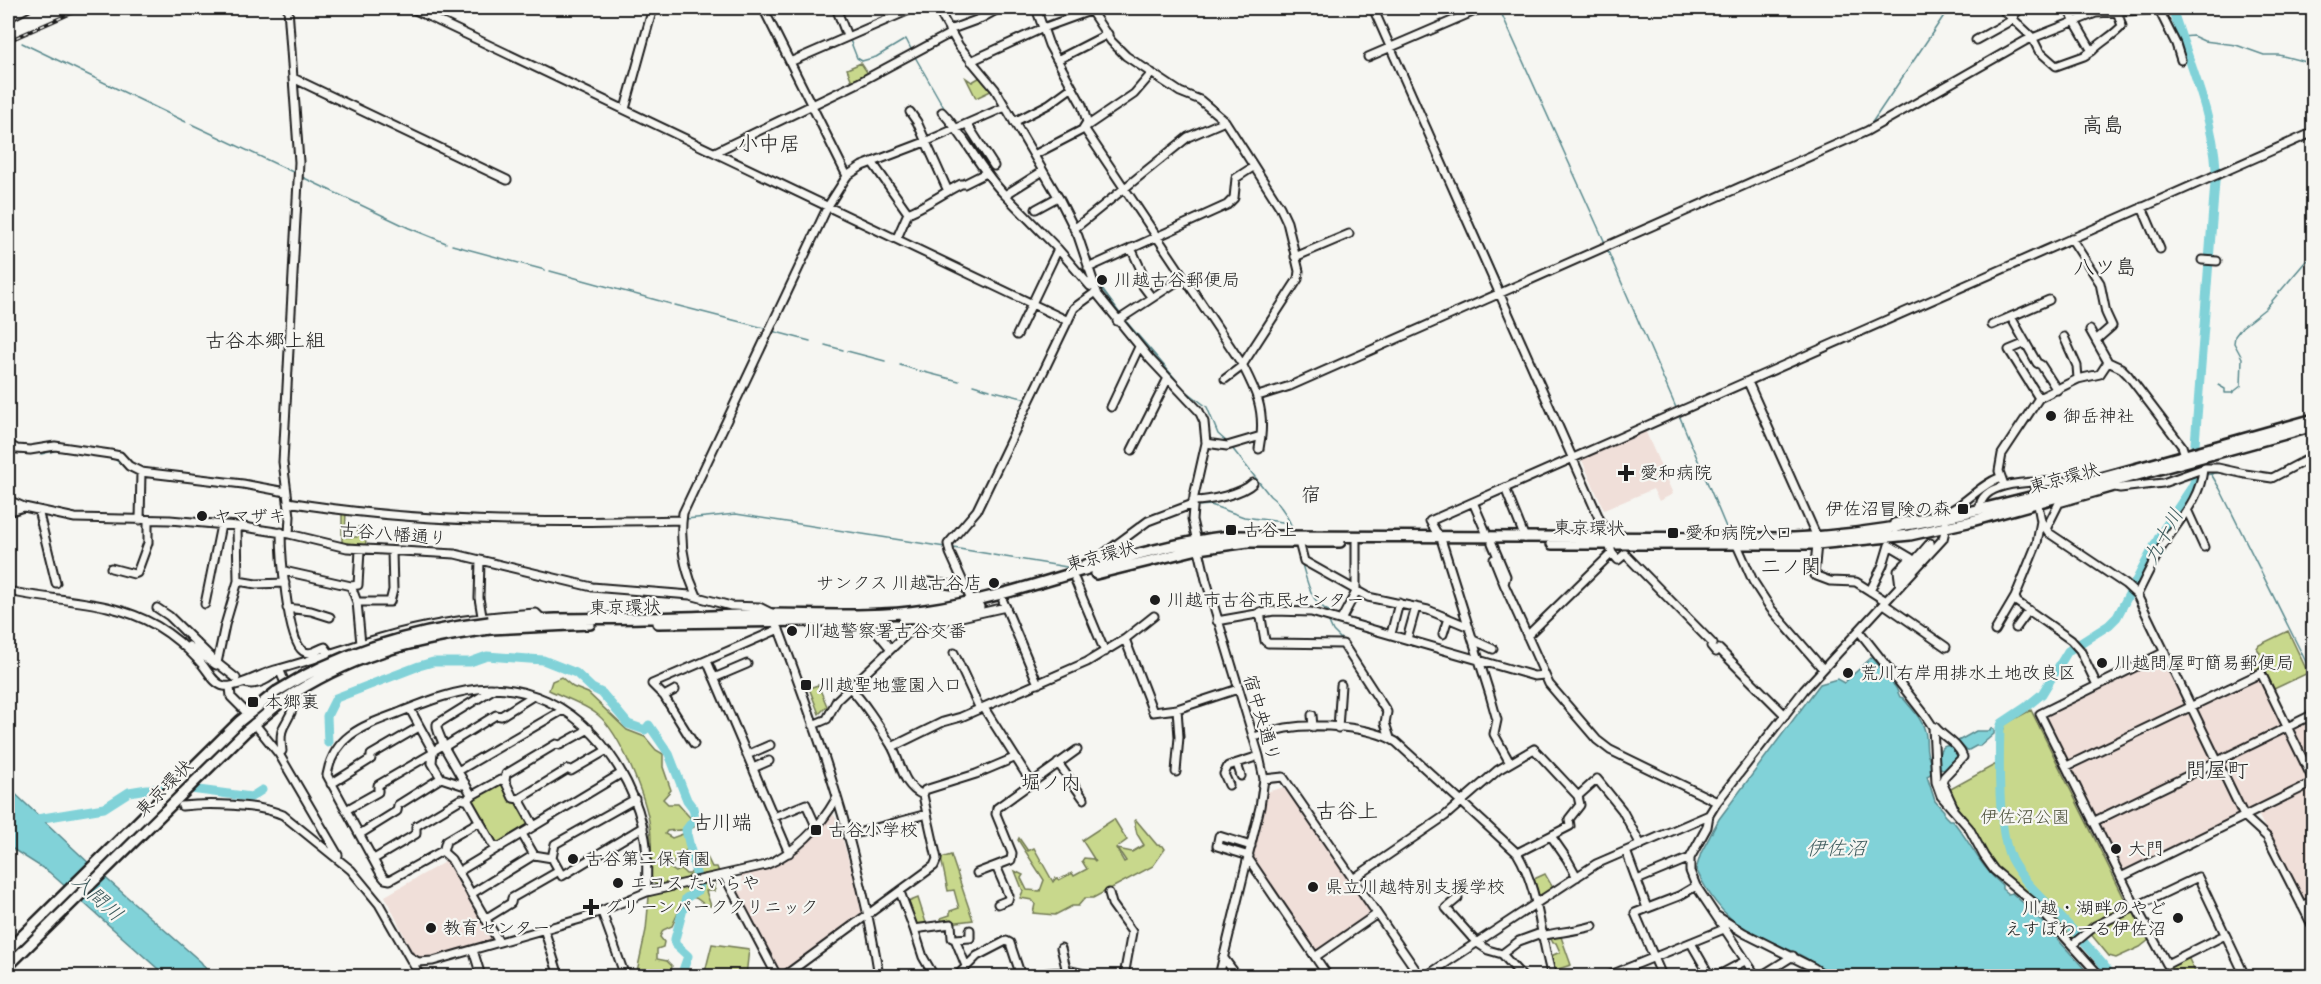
<svg xmlns="http://www.w3.org/2000/svg" width="2321" height="984" font-family="Dekko,'Klee One',sans-serif">
<rect width="100%" height="100%" fill="#f6f6f2"/>
<filter id="ink" filterUnits="userSpaceOnUse"><feTurbulence type="fractalNoise" baseFrequency=".0167" numOctaves="2"/><feDisplacementMap in="SourceGraphic" scale="12" xChannelSelector="R" yChannelSelector="G"/><feConvolveMatrix kernelMatrix="1 2 1 2 8 2 1 2 1" color-interpolation-filters="sRGB"/></filter>
<g filter="url(#ink)">
<path fill="#f0dfd9" d="M1645 430 1673 494 1659 501 1653 489 1604 510 1581 458Z
M2159 659 2163 660 2183 703V706L2070 761 2066 760 2045 718 2047 714Z
M2256 679 2260 680 2280 723 2279 727 2221 755 2218 753 2197 710 2199 707Z
M2186 714 2189 715 2210 757 2209 761 2097 816 2093 815 2072 772 2073 769Z
M2313 719V772L2294 731 2295 728Z
M2284 734 2287 735 2307 778 2306 781 2248 809 2245 808 2224 765 2225 762Z
M2213 768 2215 769 2237 812 2236 816 2123 870 2120 869 2099 827 2101 823Z
M1288 786 1375 915 1317 955 1301 935 1302 931 1251 859 1266 792Z
M2309 788 2313 789V896L2307 899 2303 898 2290 879 2259 816 2260 812Z
M833 814 837 820 864 913 782 976H779L734 893 744 890 741 876 781 863 795 854Z
M448 860 493 937 492 940 437 956 421 959 415 958 385 896Z"/>
<path fill="#c8d88c" stroke="#727a54" stroke-width="1.5" d="M861 63 869 75 853 84 847 69Z
M982 76 993 90 976 98 966 78 972 82Z
M342 512H346L345 537H357L358 527 365 529 366 547 342 544Z
M2288 631 2308 673 2274 689 2263 667 2255 670 2250 658 2260 653 2257 648 2259 645Z
M561 677 573 687 588 693 627 730 645 737 656 750 663 754V767L671 790 663 799 668 804H678L694 822V827C686 832 676 829 667 831L665 834 672 838 683 834 689 844 683 857 675 860 670 868 676 872 681 869 686 874H690L694 867 693 862 703 856 707 857 712 867H717L719 872 689 876 687 879 657 885 651 882C649 864 653 845 650 827 646 798 621 734 598 715 585 704 565 698 549 690L552 681Z
M818 685 827 706 819 714 809 688Z
M2031 710 2128 906 2127 908 2072 942 1997 871 1947 791 2000 762 2001 738 2005 724Z
M499 784 503 785 512 801 517 802 528 821V827L501 844 495 842 471 800Z
M1114 819 1127 840 1116 848 1124 862 1126 861 1118 849 1132 852 1144 845 1137 834 1134 821 1136 820 1157 845 1163 846 1165 849 1153 866 1093 898H1085L1078 906H1072L1055 915 1033 913 1035 904 1032 900 1020 898 1023 891 1015 871 1023 875 1021 878 1027 890 1040 891 1044 880 1018 840 1019 838 1028 851 1034 848 1053 882 1056 878 1059 880 1072 873 1074 876 1087 869 1082 861 1084 858 1093 859 1096 862 1082 840Z
M951 855 973 920 942 924 941 918 950 915V911L959 908 954 890 948 891 941 858Z
M1545 874 1553 888 1539 897 1534 879Z
M712 882 715 885V891H706L711 906C696 904 701 893 684 900L672 926 663 930 660 937 664 942 663 947 657 949V959L667 961 672 966 670 976C661 976 655 972 646 972L644 976H636L646 930 649 897 653 894Z
M905 897 908 902 918 898 927 926 916 927Z
M2133 910 2137 911 2150 939 2140 947 2116 958 2109 956 2089 932Z
M1560 934 1571 965 1555 970 1551 956 1560 952 1556 943H1553L1551 939 1548 940 1546 936Z
M712 944 749 949 746 976H704Z
M2188 957 2197 976H2166L2163 969Z"/>
<path fill="#81d2d8" stroke="#59898d" stroke-width="1.5" d="M1872 657 1896 688 1900 697 1903 698C1911 708 1922 718 1925 731 1928 741 1924 752 1930 760L1939 756C1941 747 1943 746 1952 745L1960 757 1946 770 1940 768 1927 776 1935 801 1944 811V815L1949 820H1952C1971 842 1979 866 2002 885V889L2008 894 2012 893 2032 911 2091 976H1831C1824 971 1816 965 1809 960 1793 950 1775 944 1758 936 1729 923 1709 898 1696 869L1701 853 1719 819 1820 684 1837 679 1844 683Z
M1991 728 1994 729V734L1980 746H1976L1967 751 1958 741 1976 731H1990Z
M8 787 92 866 201 962 211 976H166L49 872 8 846Z"/>
<g fill="none" stroke-linecap="round" stroke-linejoin="round">
<path stroke="#59898d" stroke-width="1.5" d="M840 8 845 21
M1377 8 1393 44
M1499 8 1606 245
M2181 37 2193 36 2204 41 2236 45 2264 55H2279L2314 64
M850 40 857 58 862 61 876 57 906 39 912 51
M22 43 186 122
M1395 48 1503 290
M914 55 947 113
M191 124 295 173
M1869 127 1949 8
M302 177 409 228 446 243
M452 245 545 270
M1607 249 1677 410
M1074 263 1089 279
M550 271 671 304
M1096 281 1121 315
M1504 295 1575 455
M675 305 768 329
M1124 319 1185 390 1207 407 1218 434 1227 442
M772 331 810 341
M825 345 843 350
M847 351 885 361
M900 365 916 370
M920 371 959 381
M973 385 990 390
M2218 385 2225 389V393H2232L2241 386 2242 358 2234 343 2235 336 2242 327 2266 308 2306 261 2314 259
M994 391 1027 399
M1679 415 1728 532
M1232 448 1270 496C1281 504 1290 520 1294 533
M41 454 58 450
M113 458 130 471 138 475
M1577 459 1606 524
M2307 465 2314 474
M2211 474C2225 468 2253 481 2270 481
M2204 475 2211 474 2220 489 2314 678
M152 477 257 490
M2280 477 2308 464
M271 493 283 496
M1197 506 1211 505 1244 517 1290 523
M1168 517 1178 513
M686 519 736 514 945 547
M1149 524 1162 519
M953 548 990 554
M993 555 1073 568
M1302 564C1309 590 1312 607 1341 617
M1750 583 1756 591
M1345 618 1390 630
M1328 620 1333 631 1342 640
M1394 632 1404 635
M1412 637 1473 655
M1481 657 1533 672"/>
<path stroke="#81d2d8" stroke-width="9" d="M328 743 327 716 336 698 419 666 433 662H470L487 656 543 660 576 673 592 688 602 693 628 724 645 730 649 725 669 754 687 800 693 808 695 818 686 830 699 886V890L686 898 675 939V944L688 956 681 976
M31 820 104 808 129 792 147 789H191L251 797 262 790
M2112 976C2095 953 2075 932 2055 911 2039 895 2022 880 2011 859 1998 831 1999 759 2000 728L2002 723 2026 707 2042 694 2068 651 2109 625 2117 617 2161 533 2192 487 2197 475 2195 444 2216 169C2213 114 2188 60 2172 8"/>
<path stroke="#d5d5d2" stroke-width="7" stroke-dasharray="7 3.5" stroke-linecap="butt" d="M1484 535 1490 549
M1930 543 1964 506"/>
<g stroke="#1c1c1c" stroke-width="11">
<path id="minor" d="M288 8 299 162 283 462 290 516 289 534
M411 8 1068 321
M763 8 847 176
M836 8 847 36
M937 8 959 46 995 89 1060 200 1078 236 1098 295 1150 359 1199 411 1204 422 1206 443 1194 496 1192 520 1206 580 1259 756 1264 779 1260 807 1219 976
M1089 8 1111 41 1126 56 1180 92 1200 100 1225 121 1280 207 1287 222 1299 271 1298 279 1241 367 1225 379
M1373 8 1603 527 1612 553 1618 560 1625 554 1713 644 1711 646 1716 652 1719 649 1785 715
M2001 8 2032 37 2039 51 2056 66 2084 56 2092 51 2067 8
M2158 8 2176 44 2181 60
M2012 16 2022 8
M8 18 27 8
M949 30 982 18 1000 8
M1976 40 2014 19
M2092 51C2102 41 2113 36 2122 26L2117 11
M1368 57 1482 8
M1057 60 1108 34
M971 61 1043 28 1098 8
M790 62 914 8
M1152 73 1134 94 1084 128 1242 364C1255 390 1264 406 1261 436L1227 446 1206 443
M293 78 507 180
M625 109 653 8
M910 112 917 122 948 191
M942 112C966 137 980 170 1005 195L1043 171
M1014 122 1049 104 1071 88
M967 124 994 166
M715 152 858 83 951 33
M1034 155 1082 130 1087 122 1082 105 1049 45 1036 8
M872 162 908 213 897 238
M1005 195 1058 249 1090 286 1095 288
M2142 207 2160 249
M1036 209 1058 197
M908 213C927 205 943 193 961 184H964L986 173
M1074 229 1188 137 1225 121
M2071 238 2100 283 2106 313 2112 326 2096 340
M1131 248 1142 272 1143 286 1152 298
M1295 257 1349 234
M2202 260 2217 261
M1088 268 1227 205 1234 198 1236 178 1253 167
M2011 317 2037 363 2041 365 2057 390
M1117 321 1184 277
M1992 325 2049 300
M2090 330 2108 362 2121 368 2128 375 2182 446 2185 455
M1017 335 1058 249
M2064 337 2077 366 2078 379
M2026 343 2009 350 2039 398
M1748 382 1817 537
M1258 396 1290 386 1867 131 2025 41 2096 13 2158 9
M1111 407 1139 347
M8 444 17 449 30 450 55 446 110 454 120 456 129 466 141 472 243 484 286 492
M1259 449 1261 436
M1132 450 1168 378
M2034 483 2041 521 2037 543 2015 597 2017 602 2071 640 2080 650 2097 685
M2004 485 1999 471 2002 454 2039 398 2078 379 2100 374 2108 362
M1505 488 1525 538
M8 500 24 507 75 518 170 520 237 526 289 534 347 548 455 554 592 587 690 595 731 606 759 607 773 614C818 731 860 853 879 976
M1193 501C1209 501 1242 494 1253 483
M288 502C419 524 550 523 682 520
M1473 502 1488 537
M38 510 56 583
M1980 510C1978 477 2045 483 2067 481L2070 487
M8 512 24 507
M2188 512 2204 547
M140 520 141 472
M2041 521 2049 533 2125 584 2137 595 2244 816 2267 837 2314 929
M1896 529 1894 523C1914 519 1941 518 1958 506 1974 495 1983 484 2001 477
M2046 529 2059 503 2115 487 2120 488 2163 483 2205 468H2218L2245 474 2272 478 2308 459 2314 466
M281 532C281 552 287 641 303 651 311 656 318 649 325 647L330 654
M1439 537 1430 521 2314 132
M1299 542 1304 561 1368 597 1428 610 1469 627
M1442 542 1490 695 1497 720 1494 734 1510 763
M1492 543 1506 576 1504 584 1549 684 1597 740 1610 750 1717 802
M1817 544 1814 575 1830 581 1856 582 1886 601
M1737 545 1753 581 1771 609 1823 669
M1494 559 1504 584
M480 560 479 598 482 616
M111 568 134 574 137 573 148 543V520
M284 571 351 586 358 585 360 550
M1085 571 1084 564 1094 561 1148 521 1193 504
M1075 580 1105 652
M1905 580 1903 574 1930 543
M238 581 256 584 285 583
M929 582 966 587
M351 586 357 602 361 644
M8 591C58 602 111 599 157 626 172 635 187 648 199 661 207 668 213 684 224 686 236 689 262 673 275 670 311 661 345 648 380 638 431 623 483 616 536 613L541 618
M1870 591 1883 565 1889 545 1911 558 1898 571 1900 586
M2137 595C2144 581 2151 566 2159 552 2174 524 2200 503 2203 469
M697 596C684 569 679 542 683 513L828 206 847 176 862 166 925 142 1005 107
M1003 601 1038 684
M357 602H390L393 590 392 551
M972 602 950 553 948 544 977 510 1074 308 1096 292
M205 604 221 525
M1884 604 1946 647
M157 608 169 616 217 663
M287 608 311 611 330 617
M1260 612 1265 641 1268 643 1343 644 1387 712 1385 723 1390 738
M871 620 872 626 891 649
M1341 620 1356 592V542
M1217 621 1274 611 1311 612 1534 676 1544 675
M920 623 939 622 1006 607
M2016 628 2029 610
M1859 631 1925 715 1933 727 1936 782 1941 796 1969 828 1984 856 1994 870 2035 904 2100 976
M1995 631 2015 597
M1391 634 1399 603
M1443 634 1448 618
M1527 636 1612 553
M1125 639 1153 712 1177 709 1238 689
M1407 639 1416 607
M1473 640 1493 649
M189 646 216 665
M2165 652 2040 714 2136 907 2167 964 2225 935
M954 653 980 709
M707 661 789 853
M279 669 294 704C288 728 278 721 282 751L279 754
M236 678 217 663 225 625 238 581 237 526
M714 678 747 664
M245 683C257 687 271 678 279 669
M230 687 231 697 248 714
M849 687C865 703 879 726 891 745 902 763 901 785 923 795
M664 696 675 690
M984 708 1031 782
M410 709 433 751 443 745 472 796
M1312 715 1313 727
M254 723 279 754 338 855
M813 725 827 719 837 700 925 617
M1933 727H1935C1944 738 1958 743 1963 757L1944 777 1942 782 1953 806
M1338 728 1341 685
M1254 737C1264 734 1275 730 1286 728 1316 723 1370 726 1396 742L1517 853C1539 889 1540 936 1552 976
M694 744 664 696 652 684 779 629
M443 745C442 737 436 732 437 724L495 688
M444 747 496 715 501 716 533 696
M892 747 943 722 961 717 1087 662 1125 639 1154 616
M433 751 432 763 441 778
M747 755 770 745
M1058 763 1084 799
M1237 764 1241 776
M2067 766 2261 673 2314 782 2121 877
M753 768 769 761
M458 771 563 710
M1176 772 1179 737 1177 709
M1264 779 1283 777 1420 976
M505 781 506 774 556 744 560 745 589 729
M331 784 371 759V755L419 727
M1229 785 1224 774 1228 766 1259 756
M1578 796 1597 779 1622 810 1641 845
M519 799 568 769 571 771 607 750
M468 801 493 845 501 847
M182 806C208 803 259 804 283 815L351 870 379 904 420 976
M346 810 378 792V785L433 753
M774 817 806 804 816 826
M2093 822 2314 714
M360 834 397 811 398 805 441 778 462 785 465 783
M847 836 927 814 923 795 925 790 976 774 1014 758
M1551 836 1567 859 1577 877
M1626 851 1647 908
M443 852 446 841 480 821
M534 855 552 858 562 876 643 827
M1249 856 1217 846 1219 836 1251 846
M552 858 555 844 635 799
M1248 858 1328 976
M374 859 416 834V826L461 799 468 801 469 797 500 780 505 781 513 798 519 799 534 826
M996 866 1009 896 1008 900 998 904
M458 872 622 773
M977 873 1011 860 1012 853 996 814 997 808 1077 750
M724 875 777 976
M1353 879 1445 816 1498 770 1534 749 1578 796 1580 805 1569 819 1570 826 1517 853
M1637 880 1690 858
M900 892 914 929 951 924 952 938 955 939 966 966
M1109 893 1112 904 1132 932 1124 976
M471 894 534 855 522 834
M1458 898 1446 908 1476 942 1488 950 1502 954 1522 976
M2302 906 2314 900
M602 912 625 976
M1717 916 1744 933 1814 968 1826 976
M485 919 511 903 512 898 559 871
M544 929 559 976
M914 929 923 957 934 976
M1541 936C1559 932 1576 931 1593 926
M955 939 970 938V930
M499 942 451 859 442 851 390 880 385 879 381 874 327 775C334 735 363 726 398 713 428 701 458 689 490 688 572 688 632 762 645 838 648 855 646 874 647 892
M1691 943 1710 976
M2072 945 2095 926 2198 877 2245 976
M1061 948 1067 972
M473 950 481 976
M1502 954 1519 941 1541 933
M410 957 418 962 433 961 584 918 647 892 766 865C796 852 820 827 836 799
M1223 957 1237 976
M1315 957 1377 914
M784 976 934 866 937 859 927 814
M957 976 977 956 1006 941 1010 943 1021 976
M1016 976 1072 971 1094 976
M1426 976 1596 864 1709 815
M1608 976 1724 929
M1662 976 1635 913 1679 896 1696 886
M1717 976 1745 961
M1756 976 1696 886 1690 871V858L1707 827 1709 815 1717 802 1804 690 1943 539 1946 527 1945 519
M1761 976 1793 956"/>
</g>
<g stroke="#1c1c1c" stroke-width="14">
<path id="highway" d="M1552 544H1817L1910 535 1968 522 2314 426
M1096 574 1198 549 1248 542H1340
M904 618 925 617 979 607
M489 622C540 618 591 619 643 618 684 618 725 615 766 614 819 614 873 618 925 610 1029 595 1125 548 1230 536L1793 538C1878 535 1955 516 2038 495 2130 471 2222 445 2314 419
M658 623 884 620
M490 629 590 624
M8 950 240 721 276 692
M8 966 246 731 282 701"/>
</g>
<use href="#minor" stroke="#f6f6f2" stroke-width="7"/>
<use href="#highway" stroke="#f6f6f2" stroke-width="9"/>
<g stroke="#1c1c1c" stroke-width="4">
<path id="rail" d="M8 41 83 8"/>
</g>
<use href="#rail" stroke="#f6f6f2" stroke-width="1.5" stroke-dasharray="4.5" stroke-linecap="butt"/>
<g stroke="#1c1c1c" stroke-width="14" stroke-linecap="butt">
<path id="highway-bridge" d="M276 692C341 651 413 631 489 622
M282 701C350 655 410 640 490 629"/>
</g>
<use href="#highway-bridge" stroke="#f6f6f2" stroke-width="9"/>
</g>
</g>
<g fill="#1c1c1c" stroke="#f6f6f2" stroke-width="2">
<circle cx="1102" cy="280" r="6"/>
<circle cx="2051" cy="416" r="6"/>
<path d="M1623 464h6v6h6v6h-6v6h-6v-6h-6v-6h6z"/>
<rect x="1957" y="503" width="12" height="12" rx="3"/>
<circle cx="202" cy="516" r="6"/>
<rect x="1225" y="524" width="12" height="12" rx="3"/>
<rect x="1667" y="527" width="12" height="12" rx="3"/>
<circle cx="994" cy="583" r="6"/>
<circle cx="1155" cy="600" r="6"/>
<circle cx="792" cy="631" r="6"/>
<circle cx="2102" cy="663" r="6"/>
<circle cx="1848" cy="673" r="6"/>
<rect x="800" y="679" width="12" height="12" rx="3"/>
<rect x="247" y="696" width="12" height="12" rx="3"/>
<rect x="810" y="824" width="12" height="12" rx="3"/>
<circle cx="2116" cy="849" r="6"/>
<circle cx="573" cy="859" r="6"/>
<circle cx="618" cy="883" r="6"/>
<circle cx="1313" cy="887" r="6"/>
<path d="M588 898h6v6h6v6h-6v6h-6v-6h-6v-6h6z"/>
<circle cx="2178" cy="918" r="6"/>
<circle cx="431" cy="928" r="6"/>
</g>
<g text-anchor="middle" stroke-width="4.5" stroke-linejoin="round" paint-order="stroke">
<g font-size="18" fill="#1c1c1c" stroke="#f6f6f2" text-anchor="start">
<text x="1114" y="286">川越古谷郵便局</text>
<text x="2063" y="422">御岳神社</text>
<text x="1640" y="479">愛和病院</text>
<text x="1951" y="515" text-anchor="end">伊佐沼冒険の森</text>
<text x="214" y="522">ヤマザキ</text>
<text x="1243" y="536">古谷上</text>
<text x="1685" y="539">愛和病院入口</text>
<text x="982" y="589" text-anchor="end">サンクス 川越古谷店</text>
<text x="1167" y="606">川越市古谷市民センター</text>
<text x="804" y="637">川越警察署古谷交番</text>
<text x="2114" y="669">川越問屋町簡易郵便局</text>
<text x="1860" y="679">荒川右岸用排水土地改良区</text>
<text x="818" y="691">川越聖地霊園入口</text>
<text x="265" y="708">本郷裏</text>
<text x="828" y="836">古谷小学校</text>
<text x="2128" y="855">大門</text>
<text x="585" y="865">古谷第二保育園</text>
<text x="630" y="889">エコス たいらや</text>
<text x="1325" y="893">県立川越特別支援学校</text>
<text x="604" y="913">グリーンパーククリニック</text>
<text x="2166" y="914" text-anchor="end">川越・湖畔のやど<tspan x="2166" dy="21">えすぽわーる伊佐沼</tspan></text>
<text x="443" y="934">教育センター</text>
</g>
<g font-size="18" fill="#1c1c1c" stroke="#f6f6f2">
<text transform="translate(2064 478) rotate(-15)" y="6">東京環状</text>
<text transform="translate(1589 528) rotate(1)" y="6">東京環状</text>
<text transform="translate(393 534) rotate(5)" y="6">古谷八幡通り</text>
<text transform="translate(1101 556) rotate(-15)" y="6">東京環状</text>
<text transform="translate(625 607) rotate(-1)" y="6">東京環状</text>
<text transform="translate(1262 718) rotate(74)" y="6">宿中央通り</text>
<text transform="translate(164 788) rotate(-45)" y="6">東京環状</text>
</g>
<g font-size="18" fill="#50543e" stroke="#f6f6f2">
<text x="2025" y="823">伊佐沼公園</text>
</g>
<g font-size="20" fill="#1c1c1c" stroke="#f6f6f2">
<text x="265" y="347">古谷本郷上組</text>
<text x="1311" y="501">宿</text>
<text x="1791" y="573">二ノ関</text>
<text x="1051" y="789">堀ノ内</text>
<text x="722" y="829">古川端</text>
</g>
<g font-size="20" font-style="italic" fill="#3f5c5e" stroke="#f6f6f2">
<text transform="translate(2163 536) rotate(-61)" y="7">九十川</text>
<text x="1836" y="855">伊佐沼</text>
<text transform="translate(98 897) rotate(42)" y="7">入間川</text>
</g>
<g font-size="21" fill="#1c1c1c" stroke="#f6f6f2">
<text x="2103" y="132">高島</text>
<text x="769" y="151">小中居</text>
<text x="2105" y="274">八ツ島</text>
<text x="2217" y="777">問屋町</text>
<text x="1347" y="818">古谷上</text>
</g>
</g>
<rect width="2321" height="984" fill="none" stroke="#f6f6f2" stroke-width="30"/>
<rect x="15" y="15" width="2291" height="954" fill="none" stroke="#1c1c1c" stroke-width="2" filter="url(#ink)"/>
</svg>
